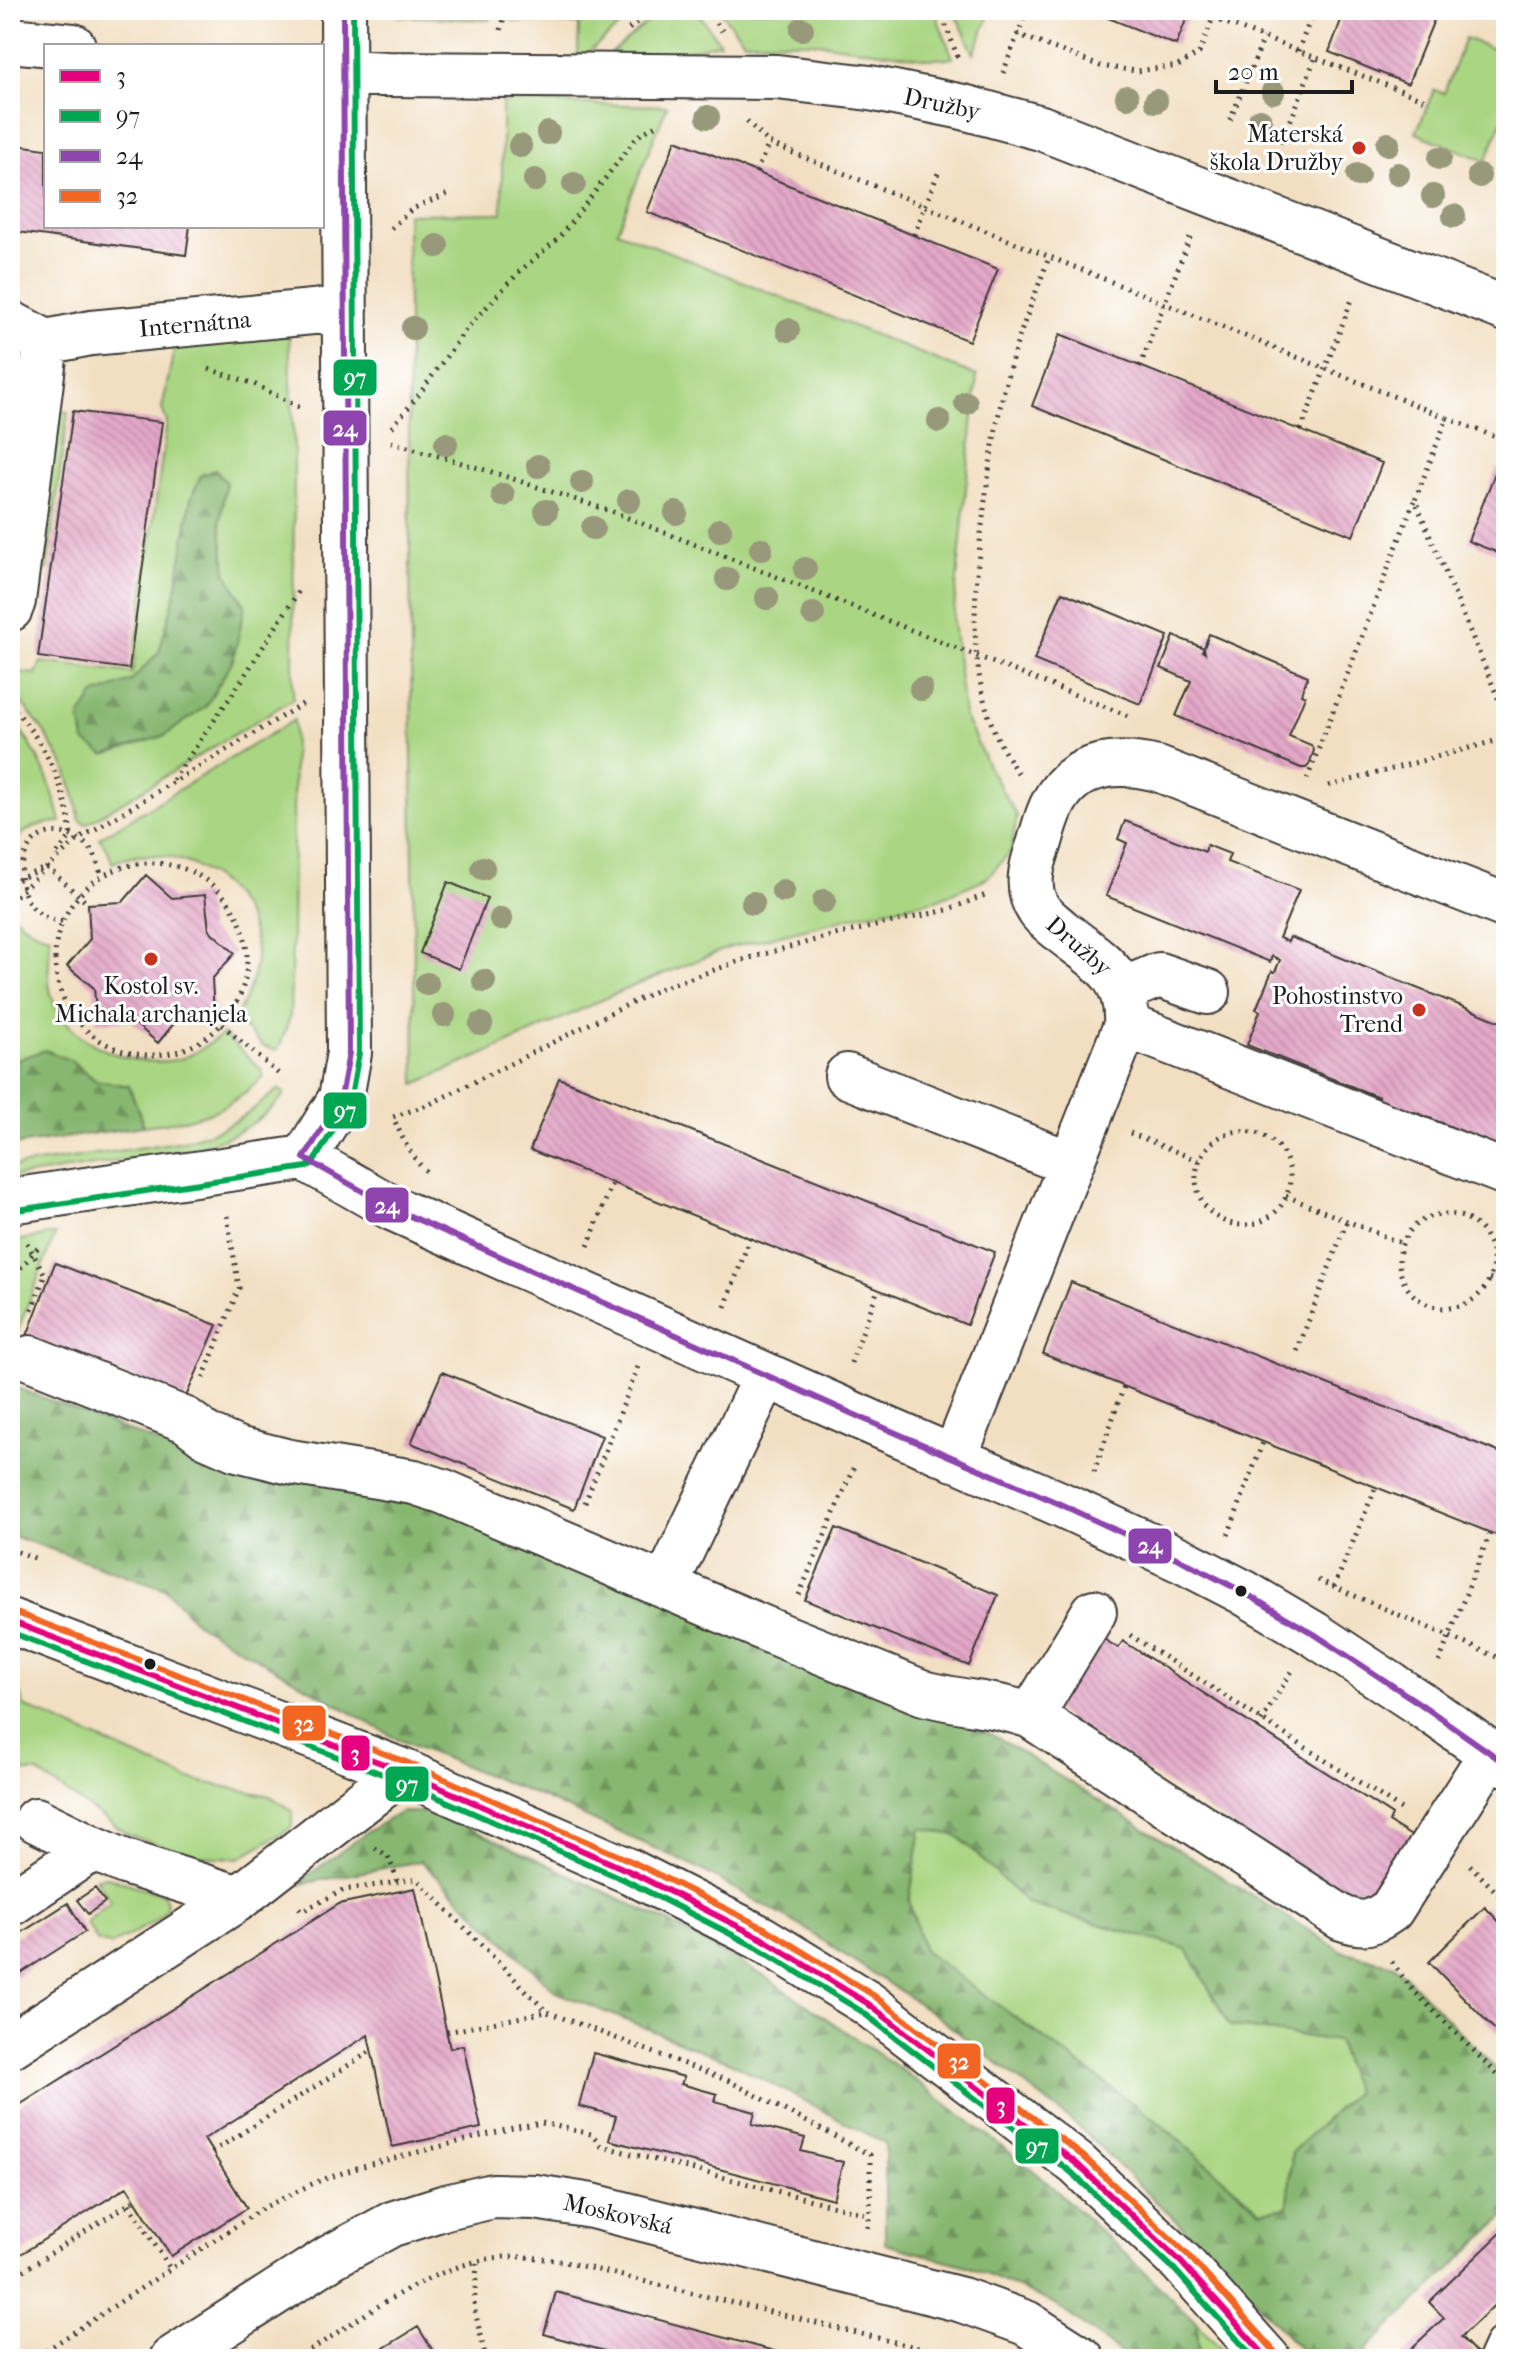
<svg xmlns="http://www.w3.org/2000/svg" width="1516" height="2369" font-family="'IM FELL French Canon',serif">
<defs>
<pattern id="forest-firs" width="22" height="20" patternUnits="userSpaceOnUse" patternTransform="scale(2)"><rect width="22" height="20" fill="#87b771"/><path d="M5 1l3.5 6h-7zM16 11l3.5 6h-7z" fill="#6e945c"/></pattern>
<pattern id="building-back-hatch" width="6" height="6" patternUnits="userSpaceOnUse" patternTransform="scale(2)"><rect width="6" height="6" fill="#e3a7c7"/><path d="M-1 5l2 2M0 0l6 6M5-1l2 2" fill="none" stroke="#c28faa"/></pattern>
</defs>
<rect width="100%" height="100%" fill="#fff"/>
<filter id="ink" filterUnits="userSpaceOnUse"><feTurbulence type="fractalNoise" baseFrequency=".0125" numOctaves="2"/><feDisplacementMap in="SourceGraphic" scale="16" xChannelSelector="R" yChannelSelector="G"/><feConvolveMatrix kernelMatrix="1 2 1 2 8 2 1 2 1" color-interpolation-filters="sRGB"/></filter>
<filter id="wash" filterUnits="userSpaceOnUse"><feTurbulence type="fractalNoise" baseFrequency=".006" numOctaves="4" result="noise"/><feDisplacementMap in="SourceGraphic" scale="32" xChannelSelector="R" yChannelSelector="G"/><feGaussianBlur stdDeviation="1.8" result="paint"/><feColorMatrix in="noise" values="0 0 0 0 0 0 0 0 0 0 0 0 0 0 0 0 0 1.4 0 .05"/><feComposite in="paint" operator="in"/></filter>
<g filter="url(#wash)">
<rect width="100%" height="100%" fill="#f2dfc2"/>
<path fill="#aad683" stroke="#637950" stroke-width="2" d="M398 10H491L489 20 398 16Z
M515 10H639L584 56H578L579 24 513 21Z
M662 10H696L720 43 671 54 609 58 611 53Z
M719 10H934L953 58 929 59 812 42 744 41Z
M954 10H991L974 54Z
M1465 38 1506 54V111L1486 161 1416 133 1434 90 1444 93Z
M502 102 667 106 617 231 977 376 953 621 964 715 989 768 1017 816 1011 851 987 878 936 900 860 915 728 948 619 992 496 1049 415 1084 407 214 502 213Z
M289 335 294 450 293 699 86 824 80 820 75 797 65 767 44 732 10 687V671L36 674 41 662 132 673 167 422 162 409 175 345Z
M52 410 68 412 47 570 29 558Z
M10 717C37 748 52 783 61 822 40 822 21 829 10 849Z
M294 720 292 946 290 1017 281 1043 276 1050 263 1046 235 1019C247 996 260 969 255 942 244 879 170 837 112 863L108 850 99 838Z
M10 911C22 925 32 932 50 936 50 956 46 978 52 997 66 1042 131 1069 175 1060 193 1056 208 1044 223 1034L261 1069 263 1077C222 1116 198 1118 144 1126L129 1086 95 1080 72 1061 14 1059 10 1062Z
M279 1089 285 1094C244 1145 180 1152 119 1161 83 1167 46 1172 10 1178V1167L184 1141 218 1130 243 1117Z
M55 1234 13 1343 10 1345V1242Z
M10 1678 16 1681 24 1706 188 1779 270 1796 292 1810V1827L239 1858 196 1856 130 1836 37 1772H10Z
M921 1827 958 1836 1028 1904 1187 1949 1230 2026 1337 2041 1355 2092 1292 2152 1288 2207 1261 2211 1157 2121 924 1951 909 1902Z
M108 1877 164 1895C166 1900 168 1903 166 1908 163 1921 123 1938 111 1945L97 1941 86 1922 111 1902 96 1878Z
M1197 2323 1230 2359H1199Z"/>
<path fill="url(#forest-firs)" stroke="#526a46" stroke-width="2" fill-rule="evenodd" d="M215 470 226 482 220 521 226 572 245 606 233 660 206 706 166 735 105 755 84 741 80 717 94 695 131 681 159 652 176 591 191 498 201 475Z
M45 1050 72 1061 95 1080 129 1086 144 1126 10 1146V1062Z
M10 1385 193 1456 266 1470 423 1494 996 1737 1342 1951 1394 1965 1506 2079V2215L1365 2351 1371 2359H1308L1236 2279 1079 2127 937 2016 801 1926 696 1867 544 1798 397 1739 196 1623 166 1589 10 1535ZM921 1828 958 1836 1028 1904 1187 1949 1230 2026 1337 2041 1355 2092 1292 2152 1288 2207 1261 2211 1157 2121 924 1951 909 1902Z
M401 1812H433L534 1858 666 1921 769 1979 906 2073 1039 2175 1135 2263 1197 2323 1199 2359H1129L1053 2303 967 2266 885 2244V2143L730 2062 556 1992 421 1861 295 1885 369 1831Z"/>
<g id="blocks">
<path fill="url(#building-back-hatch)" d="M1094 10H1190L1176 45 1093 12Z
M1345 10H1438L1408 84 1329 52Z
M676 140 998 269 969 341 647 212Z
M10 144 46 149V226H190L186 255 10 231Z
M1060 334 1382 463 1353 536 1032 406Z
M73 411 162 422 129 669 38 657Z
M1497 468 1506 472V556L1468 541Z
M1062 592 1168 636 1140 704 1034 660Z
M1209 634 1308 676 1301 694 1305 696 1289 736 1311 745 1314 750 1309 765 1306 768H1301L1176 716 1191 681 1161 668 1174 636 1204 648 1202 651 1205 653 1204 648Z
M1125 821 1205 852 1207 845 1230 854 1227 862 1299 890 1279 938 1288 942 1290 937 1506 1024V1149L1415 1112 1409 1126 1374 1111 1379 1097 1247 1045 1260 1011 1256 1009 1272 971 1275 972 1280 960 1272 956 1270 962 1106 896 1127 843 1118 839Z
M146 875 172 898 205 895 209 930 235 953 212 979 214 1014 180 1016 158 1043 131 1020 97 1022 94 988 67 966 90 939 88 904 123 902Z
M448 882 487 898 459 969 420 953Z
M559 1078 995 1252 967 1325 530 1150Z
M55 1263 217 1325 185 1399 27 1336Z
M1071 1282 1506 1455V1539L1043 1354Z
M442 1372 602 1436 574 1509 411 1443Z
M836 1528 998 1595 969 1666 805 1600Z
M1099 1636 1118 1648 1123 1641 1392 1815 1389 1822 1413 1837 1365 1911 1054 1711Z
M95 1888 105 1902 88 1914 77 1900Z
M415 1888 450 2048 463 2045 481 2128 392 2147 368 2035 204 2139 247 2208 171 2256 127 2187 10 2261V2111L339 1904Z
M68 1903 85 1932 10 1980V1940Z
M1485 1907 1506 1929V2041L1429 1962Z
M593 2053 684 2077 681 2084 717 2094 715 2101 755 2112 752 2124 805 2138 801 2151 843 2162 833 2199 609 2140 616 2116 579 2106Z
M1506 2228V2294L1461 2337 1482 2359H1400L1444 2318 1429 2302Z
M556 2292 800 2358V2359H606L608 2352 544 2334Z
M418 2327 438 2359H366Z"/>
</g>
</g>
<g filter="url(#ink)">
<use href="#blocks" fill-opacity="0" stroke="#3c3935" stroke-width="2"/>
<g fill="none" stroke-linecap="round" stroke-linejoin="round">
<g stroke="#3c3935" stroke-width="48">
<path id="minor" d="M10 40 73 46
M322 71 387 74 777 77 870 88 963 107 1041 128 1506 309
M10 323 46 342
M10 609 13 601 46 342 91 333 345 309
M1123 990 1159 975 1208 992
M1126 1025 1506 1173
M847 1076 1071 1164
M304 1158 392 1208 873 1423 1060 1504 1183 1561 1243 1592 1314 1634 1422 1705 1506 1764
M10 1201 304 1158 341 1098 349 1053 343 10
M30 1358 186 1420 207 1436 237 1449 290 1462 414 1482 442 1491 782 1636 924 1693C960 1703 997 1703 1031 1716L1342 1918C1365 1926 1371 1924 1391 1910L1492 1752
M954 1459 1126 1025C1129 973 1097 960 1061 931 1054 924 1044 918 1039 910 1025 890 1031 866 1039 845 1044 829 1048 809 1059 794 1082 761 1122 760 1158 769L1506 906
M665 1586 766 1375
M10 1621 402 1771 629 1871 761 1938 867 2003 1077 2164 1181 2262 1268 2359
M1031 1716 1094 1612
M36 1820 93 1848 125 1862 239 1898
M10 1904 93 1848
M10 2046 239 1898 402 1771
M172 2359 331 2257 392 2224 446 2207 493 2196 535 2197 592 2206 962 2300 1026 2323 1082 2359
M1501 2359 1506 2348"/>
</g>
<path stroke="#3c3935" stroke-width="5" stroke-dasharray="2 6" stroke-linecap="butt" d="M620 10 642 17
M707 10 723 32
M940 10 958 58 961 60
M1213 18 1425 100
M629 29 650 10
M501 30 506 10
M1017 34 1100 66 1137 71 1178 66 1199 53 1216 10
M1298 51 1314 10
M1003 73 1027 10
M1230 120 1264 38
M747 121 769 143 1447 418 1415 500 1506 717
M1282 143 1315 58
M756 172 769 143
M391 228 412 209 448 194
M914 235 940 168
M1140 366 1191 235
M209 369 254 384 299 407
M1447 418 1506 441
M392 427 418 396 466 329 521 270 559 238 638 136 658 124
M1301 430 1353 297
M391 442 492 472 613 512 1131 717
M10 704C44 742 66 784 71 836L54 857
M1018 773C962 696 973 598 984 509 990 459 998 408 1012 360 1022 325 1037 291 1049 257
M1307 779 1414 501
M173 780 242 680 300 589
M1329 786 1506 738
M55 959a96 96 0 1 1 192 0a96 96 0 1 1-192 0Z
M47 867 88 904
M10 883 42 869
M10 901 79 839 304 703
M62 921C0 918 13 809 74 837 92 845 98 858 101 876
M222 1025 281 1076
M1196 1178a47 47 0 1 1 94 0a47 47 0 1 1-94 0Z
M1130 1133 1199 1161
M426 1171C410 1156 402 1137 393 1117L430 1104 659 989 746 959 826 937 947 910 988 894
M1286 1196 1403 1244
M1399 1261a47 47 0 1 1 94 0a47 47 0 1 1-94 0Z
M27 1243 45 1275 30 1314
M588 1246 612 1183
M1489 1279 1506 1285
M10 1280 41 1244
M725 1307 750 1238
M1297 1351 1347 1221
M851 1363 878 1289
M203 1378 239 1288 227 1216
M1094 1472 1124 1386
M585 1503 638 1367
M1228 1535 1263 1442
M10 1549 37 1559
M1318 1580 1506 1661
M1334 1587 1376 1487
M799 1595 855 1464
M1130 1635 1401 1809
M1439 1662 1490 1533
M10 1693 16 1695
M1257 1728 1292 1671
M375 1848 388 1856 398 1882
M1470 1865 1506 1902
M299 1908 302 1911 344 1890 417 1879 547 2012 729 2081 870 2155V2215L867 2229
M1392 1962 1411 1988 1506 2083
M447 2032 546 2012
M212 2152 371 2051
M129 2204 171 2270
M477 2263 474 2307 486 2359
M10 2279 135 2200
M33 2359 265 2207 316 2182 363 2166 517 2127 542 2123 591 2134 601 2146 870 2215
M297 2359C357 2321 421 2270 493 2258 516 2255 539 2258 561 2261L964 2359"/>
<use href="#minor" stroke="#fff" stroke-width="44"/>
<g stroke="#fff" stroke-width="12">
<path id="bus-1" d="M10 1621 402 1771 629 1871 761 1938 867 2003 1077 2164 1181 2262 1268 2359"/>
</g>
<g stroke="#fff" stroke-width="12">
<path id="bus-2" d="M11 1211 307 1167 313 1163 350 1102 359 1053 353 10
M10 1632 398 1780 625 1880 756 1947 861 2011 1071 2172 1174 2269 1255 2359"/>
</g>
<g stroke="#fff" stroke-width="12">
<path id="bus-3" d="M343 10 349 1053 341 1098 304 1158 392 1208 873 1423 1060 1504 1183 1561 1243 1592 1314 1634 1422 1705 1506 1764"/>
</g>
<g stroke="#fff" stroke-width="12">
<path id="bus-4" d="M14 1612 406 1762 633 1862 766 1929 873 1995 1083 2156 1188 2255 1275 2352"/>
</g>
<use href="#bus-1" stroke="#e5007d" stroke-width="6"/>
<use href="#bus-2" stroke="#00a651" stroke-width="6"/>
<use href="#bus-3" stroke="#8e44ad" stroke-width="6"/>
<use href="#bus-4" stroke="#f26522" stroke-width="6"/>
</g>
<g fill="#98987a">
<circle cx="802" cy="29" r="12"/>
<circle cx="1273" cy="92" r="12"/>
<circle cx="1127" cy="97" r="12"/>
<circle cx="1156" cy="101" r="12"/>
<circle cx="708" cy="117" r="12"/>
<circle cx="1260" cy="120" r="12"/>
<circle cx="548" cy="133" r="12"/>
<circle cx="1388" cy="144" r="12"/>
<circle cx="520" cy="146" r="12"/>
<circle cx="1440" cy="158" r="12"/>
<circle cx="1398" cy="174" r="12"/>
<circle cx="1358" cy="175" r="12"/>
<circle cx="1479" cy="176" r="12"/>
<circle cx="535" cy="180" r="12"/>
<circle cx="574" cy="184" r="12"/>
<circle cx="1433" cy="196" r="12"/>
<circle cx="1454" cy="216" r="12"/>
<circle cx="437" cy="246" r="12"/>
<circle cx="413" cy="328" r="12"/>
<circle cx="788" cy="330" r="12"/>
<circle cx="966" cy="403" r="12"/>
<circle cx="939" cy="421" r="12"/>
<circle cx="446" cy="444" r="12"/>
<circle cx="538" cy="466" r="12"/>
<circle cx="582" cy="482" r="12"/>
<circle cx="503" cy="495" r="12"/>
<circle cx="629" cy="501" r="12"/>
<circle cx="546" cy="511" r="12"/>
<circle cx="676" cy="513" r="12"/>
<circle cx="593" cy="528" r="12"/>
<circle cx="720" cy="530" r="12"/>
<circle cx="761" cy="549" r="12"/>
<circle cx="805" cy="569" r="12"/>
<circle cx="727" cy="579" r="12"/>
<circle cx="767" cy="598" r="12"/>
<circle cx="813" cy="614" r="12"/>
<circle cx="921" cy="689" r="12"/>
<circle cx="483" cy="868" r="12"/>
<circle cx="783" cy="891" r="12"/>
<circle cx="824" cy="901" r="12"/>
<circle cx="753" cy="903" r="12"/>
<circle cx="501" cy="919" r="12"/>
<circle cx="484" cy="981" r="12"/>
<circle cx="427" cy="984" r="12"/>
<circle cx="444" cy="1015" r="12"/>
<circle cx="481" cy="1024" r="12"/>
</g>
</g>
<g fill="#c8321e" stroke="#fff" stroke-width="3">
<circle cx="1359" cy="148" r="8"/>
<circle cx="151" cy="959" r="8"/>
<circle cx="1419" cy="1010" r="8"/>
</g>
<g fill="#1c1c1c" stroke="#fff" stroke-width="3">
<circle cx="1241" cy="1591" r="7"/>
<circle cx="150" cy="1664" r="7"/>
</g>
<g text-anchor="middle" stroke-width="6" stroke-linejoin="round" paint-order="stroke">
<g font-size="24" fill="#1c1c1c" stroke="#fff">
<text transform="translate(942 104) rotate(12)" y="8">Družby</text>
<text transform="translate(195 324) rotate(-5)" y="8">Internátna</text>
<text transform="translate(1079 946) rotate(41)" y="8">Družby</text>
<text transform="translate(618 2214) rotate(13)" y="8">Moskovská</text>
</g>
<g font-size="24" fill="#1c1c1c" stroke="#fff" text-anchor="end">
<text x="1343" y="142">Materská<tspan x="1343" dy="28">škola Družby</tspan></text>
<text x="151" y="994" text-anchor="middle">Kostol sv.<tspan x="151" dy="28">Michala archanjela</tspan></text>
<text x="1403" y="1004">Pohostinstvo<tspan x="1403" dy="28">Trend</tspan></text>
</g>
</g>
<g stroke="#fff" stroke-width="3">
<rect x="332" y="358" width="46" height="39" rx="8" fill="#00a651"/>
<rect x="322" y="409" width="46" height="38" rx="8" fill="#8e44ad"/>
<rect x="322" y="1091" width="46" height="39" rx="8" fill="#00a651"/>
<rect x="364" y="1186" width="46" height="38" rx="8" fill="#8e44ad"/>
<rect x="1127" y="1527" width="46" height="38" rx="8" fill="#8e44ad"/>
<rect x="281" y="1704" width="46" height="38" rx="8" fill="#f26522"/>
<rect x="340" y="1734" width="31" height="38" rx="8" fill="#e5007d"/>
<rect x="384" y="1765" width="46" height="38" rx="8" fill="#00a651"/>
<rect x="936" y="2042" width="46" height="38" rx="8" fill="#f26522"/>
<rect x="985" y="2086" width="31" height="39" rx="8" fill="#e5007d"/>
<rect x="1014" y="2127" width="46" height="38" rx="8" fill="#00a651"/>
</g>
<g font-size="22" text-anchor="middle" font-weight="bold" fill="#fff">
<text x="355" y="385">97</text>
<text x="345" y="436">24</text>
<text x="345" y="1118">97</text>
<text x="387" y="1213">24</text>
<text x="1150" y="1553">24</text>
<text x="304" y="1731">32</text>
<text x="355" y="1761">3</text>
<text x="407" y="1792">97</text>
<text x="959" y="2069">32</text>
<text x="1001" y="2113">3</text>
<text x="1037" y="2154">97</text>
</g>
<rect width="1516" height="2369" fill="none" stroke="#fff" stroke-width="40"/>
<rect x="44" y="44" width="280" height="184" fill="#ffffff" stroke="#a4a4a4" stroke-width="2"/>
<rect x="60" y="70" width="40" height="12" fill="#e5007d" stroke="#a4a4a4" stroke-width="2"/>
<text x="116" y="84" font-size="24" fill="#1c1c1c">3</text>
<rect x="60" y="110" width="40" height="12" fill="#00a651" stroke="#a4a4a4" stroke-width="2"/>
<text x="116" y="124" font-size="24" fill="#1c1c1c">97</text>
<rect x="60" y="150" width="40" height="12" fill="#8e44ad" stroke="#a4a4a4" stroke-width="2"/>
<text x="116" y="164" font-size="24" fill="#1c1c1c">24</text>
<rect x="60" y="190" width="40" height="12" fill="#f26522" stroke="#a4a4a4" stroke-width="2"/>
<text x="116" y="204" font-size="24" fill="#1c1c1c">32</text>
<path d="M1216 80v12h136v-12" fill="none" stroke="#1c1c1c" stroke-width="4"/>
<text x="1228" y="80" font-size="24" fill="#1c1c1c" stroke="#ffffff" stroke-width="6" paint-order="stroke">20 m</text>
</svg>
